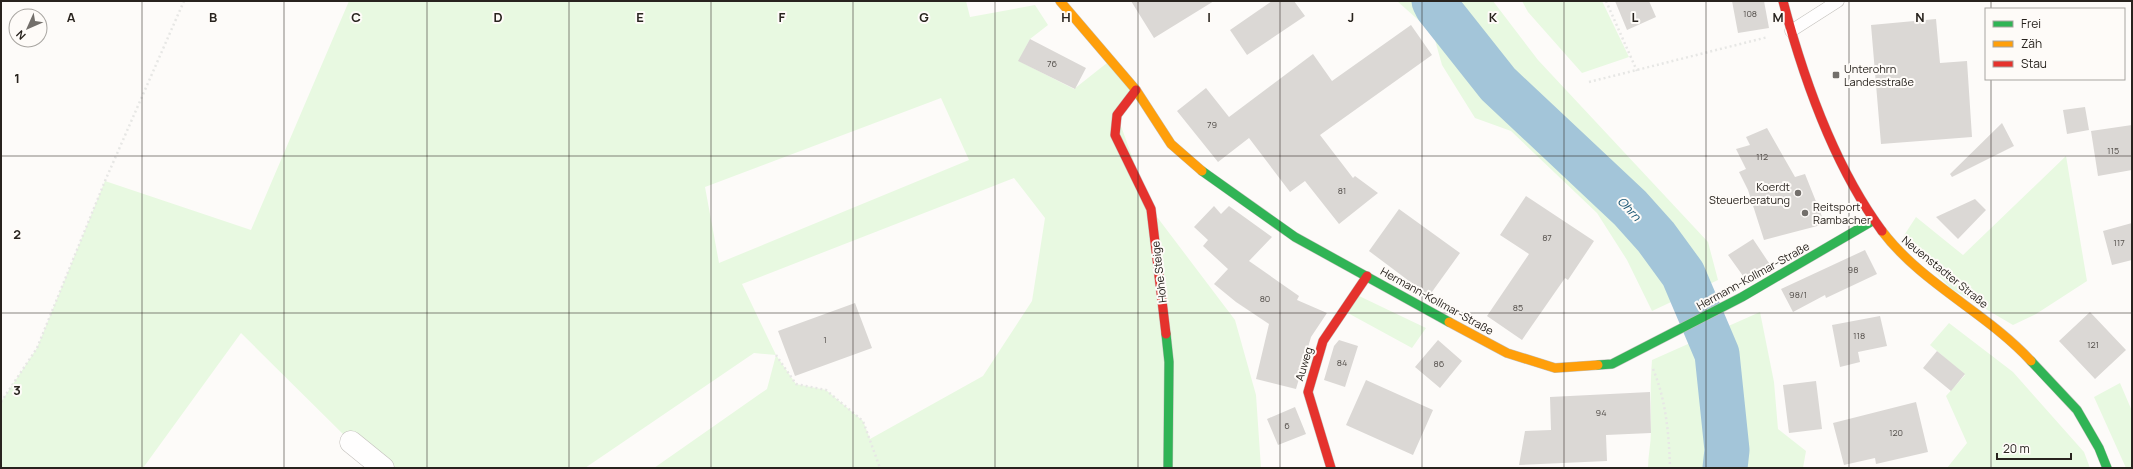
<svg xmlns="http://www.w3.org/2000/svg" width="2133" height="469" font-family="Manrope,sans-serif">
<rect width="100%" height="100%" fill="#fdfbf9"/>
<path fill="#e8f9e1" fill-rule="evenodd" d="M349 1H966L970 17 1035 5 1048 25 1030 39 1019 61 1074 89 1112 59 1136 90 1117 115 1151 209 1235 320 1256 395 1261 468H654L767 389 776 355 754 353 585 468H383L351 442 241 333 143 468H1V402L37 348 105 181 251 230ZM941 98 969 160 719 263 705 187ZM1014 178 1045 218 1032 301 983 376 870 439 863 421 826 390 796 384 776 355 742 284Z
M1397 1H1493L1538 60 1708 242 1718 280 1652 311 1627 260 1597 213 1511 131 1475 118 1442 65 1433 33Z
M1522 1H1602L1629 57 1582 73 1528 12Z
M2066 156 2087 281 2036 314 2013 325 1950 288 1903 237 1916 217 1963 255Z
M1357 295 1426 328 1412 348 1346 312Z
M1760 312 1774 382 1778 429 1806 451 1803 468H1648C1648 456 1651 443 1651 431 1651 407 1650 384 1652 360Z
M1949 323 2013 372 2084 452 2090 468H1947L1967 443 1946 396 1965 375 1930 345Z
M2120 383 2132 411V468H2126L2094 397Z"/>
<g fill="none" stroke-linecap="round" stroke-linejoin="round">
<path stroke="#a3c5d9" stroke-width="45" d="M1434 1 1437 7 1498 84 1630 208 1656 237 1683 274 1717 354 1727 450 1725 468"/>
</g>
<path fill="#dbd8d5" d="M1131 1H1214L1154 38Z
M1272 1H1294L1305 16 1247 55 1230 30Z
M1615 1H1649L1656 17 1627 30Z
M1732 1H1764L1769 28 1738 33Z
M1936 19 1940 63 1967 61 1972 137 1881 144 1871 25Z
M1411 25 1432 55 1320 135 1353 178 1355 176 1378 193 1339 224 1305 181 1290 192 1249 138 1218 162 1177 111 1206 88 1229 117 1313 54 1332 81Z
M1030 39 1086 68 1075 89 1018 61Z
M2085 107 2089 130 2067 134 2063 110Z
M2002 123 2014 146 1952 177 1950 174Z
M2132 125V170L2098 176 2091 131Z
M1767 128 1795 177 1805 174 1825 224 1764 240 1748 190 1739 172 1746 169 1736 149 1750 145 1746 137Z
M1526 196 1594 241 1568 280 1565 278 1522 340 1487 316 1529 254 1500 235Z
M1975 199 1986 210 1958 239 1936 217Z
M1214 206 1221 214 1229 206 1272 237 1249 261 1299 296 1297 300 1327 313 1311 337 1296 389 1256 379 1269 324 1236 302 1214 284 1228 269 1203 246 1208 240 1194 227Z
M1399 209 1460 253 1429 296 1369 251Z
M2132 223V260L2112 265 2103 231Z
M1753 239 1771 266 1746 280 1728 255Z
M1865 250 1877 274 1826 298 1825 295 1793 312 1781 289Z
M855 303 872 348 795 376 778 331Z
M2090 312 2126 350 2095 379 2059 341Z
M1880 316 1887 346 1858 352 1860 362 1840 367 1832 325Z
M1339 340 1358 346 1345 387 1324 380 1334 346Z
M1438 340 1462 361 1440 388 1415 367Z
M1937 351 1965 374 1951 391 1923 368Z
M1366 380 1433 410 1413 455 1346 425Z
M1816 381 1822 429 1789 433 1783 385Z
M1650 392 1651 433 1606 435 1607 461 1519 465 1525 431 1551 430 1550 397Z
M1916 402 1928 452 1876 464 1875 458 1844 465 1833 423Z
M1295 407 1306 434 1278 445 1267 419Z"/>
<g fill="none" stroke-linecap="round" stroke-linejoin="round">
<g stroke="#c3c0bc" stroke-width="13">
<path id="lane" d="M1791 31 1838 1"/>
</g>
<g stroke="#c3c0bc" stroke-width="23">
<path id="street" d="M351 442 383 468"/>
</g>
<g stroke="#c3c0bc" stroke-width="10">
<path id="fast" d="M1202 171 1295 237 1449 322
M1166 334 1169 362 1168 468
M2031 361 2077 410 2099 448 2107 468
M1598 365 1612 364 1742 297 1874 220"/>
</g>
<g stroke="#c3c0bc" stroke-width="10">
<path id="slow" d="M1060 1 1136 90 1171 144 1202 171
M1882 231C1921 283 1987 313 2031 361
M1449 322 1507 353 1555 368 1598 365"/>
</g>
<g stroke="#c3c0bc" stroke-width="10">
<path id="jam" d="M1783 1C1803 77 1835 167 1882 231
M1136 90 1117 115 1115 135 1151 209 1166 334
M1331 468 1308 392 1323 341 1367 276"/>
</g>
<path stroke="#e7e7e5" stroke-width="2.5" stroke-dasharray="2 3" stroke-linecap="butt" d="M1606 1 1637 71
M1589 82 1768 37
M776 355 796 384 826 390 863 421 880 468
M1653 369C1666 400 1669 434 1670 468
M1 402 37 348 105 181 184 1"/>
<use href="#lane" stroke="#fffefe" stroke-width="12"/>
<use href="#street" stroke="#fffefe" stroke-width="22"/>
<use href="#fast" stroke="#30b455" stroke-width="9"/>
<use href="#slow" stroke="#ff9f0a" stroke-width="9"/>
<use href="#jam" stroke="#e5322d" stroke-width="9"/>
</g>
<path fill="none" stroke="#28231e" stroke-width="1" stroke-opacity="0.55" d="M142 1V468M284 1V468M427 1V468M569 1V468M711 1V468M853 1V468M995 1V468M1138 1V468M1280 1V468M1422 1V468M1564 1V468M1706 1V468M1849 1V468M1991 1V9M1991 79V468M1 156H2132M1 313H2132"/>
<g fill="#736f6b" stroke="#fefbf8" stroke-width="1.5">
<rect x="1832" y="71" width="8" height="8" rx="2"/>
<circle cx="1798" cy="193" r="4"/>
<circle cx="1805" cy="213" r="4"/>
</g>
<g text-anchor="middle" stroke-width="4" stroke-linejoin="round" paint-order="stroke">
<g font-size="9" fill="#55504c">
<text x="1750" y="17">108</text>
<text x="1052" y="67">76</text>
<text x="1212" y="128">79</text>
<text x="2113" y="154">115</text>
<text x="1762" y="160">112</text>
<text x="1342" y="194">81</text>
<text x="1547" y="241">87</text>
<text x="2119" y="246">117</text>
<text x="1853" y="273">98</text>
<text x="1798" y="298">98/1</text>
<text x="1265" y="302">80</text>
<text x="1518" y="311">85</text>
<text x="1859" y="339">118</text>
<text x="825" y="343">1</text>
<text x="2093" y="348">121</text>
<text x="1342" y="366">84</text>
<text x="1439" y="367">86</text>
<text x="1601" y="416">94</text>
<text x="1287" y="429">6</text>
<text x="1896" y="436">120</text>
</g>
<g font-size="11" fill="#28231e" stroke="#fefbf8" text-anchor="start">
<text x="1844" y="73">Unterohrn<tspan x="1844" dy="13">Landesstraße</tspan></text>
<text x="1790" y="191" text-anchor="end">Koerdt<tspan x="1790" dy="13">Steuerberatung</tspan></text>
<text x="1813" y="211">Reitsport<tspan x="1813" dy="13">Rambacher</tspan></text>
</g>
<g font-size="11" fill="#28231e" stroke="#fefbf8">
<text transform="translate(1159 272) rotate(-97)" y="4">Hohe Steige</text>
<text transform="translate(1945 272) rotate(39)" y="4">Neuenstadter Straße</text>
<text transform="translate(1753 276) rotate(-29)" y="4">Hermann-Kollmar-Straße</text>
<text transform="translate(1437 301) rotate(29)" y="4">Hermann-Kollmar-Straße</text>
<text transform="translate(1304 364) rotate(-73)" y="4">Auweg</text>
</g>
<g font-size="12" font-style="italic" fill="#175472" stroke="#fefbf8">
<text transform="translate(1629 209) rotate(47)" y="4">Ohrn</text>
</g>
</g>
<g font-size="13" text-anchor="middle" font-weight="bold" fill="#28231e" stroke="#fefbf8" stroke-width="4" stroke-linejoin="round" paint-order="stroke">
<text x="71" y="22">A</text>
<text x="213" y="22">B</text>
<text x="356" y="22">C</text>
<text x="498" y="22">D</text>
<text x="640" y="22">E</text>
<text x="782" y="22">F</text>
<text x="924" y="22">G</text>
<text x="1066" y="22">H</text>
<text x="1209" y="22">I</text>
<text x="1351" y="22">J</text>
<text x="1493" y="22">K</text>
<text x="1635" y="22">L</text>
<text x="1778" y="22">M</text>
<text x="1920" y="22">N</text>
<text x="17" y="83">1</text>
<text x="17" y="239">2</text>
<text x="17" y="395">3</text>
</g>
<rect width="2133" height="469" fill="none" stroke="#28231e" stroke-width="4"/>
<rect x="1985" y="8" width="140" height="72" fill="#fefbf8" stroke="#a8a5a1"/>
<rect x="1993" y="21" width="20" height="6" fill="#30b455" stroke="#a8a5a1"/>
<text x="2021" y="28" font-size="12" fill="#28231e">Frei</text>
<rect x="1993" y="41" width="20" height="6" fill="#ff9f0a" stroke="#a8a5a1"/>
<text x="2021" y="48" font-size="12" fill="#28231e">Zäh</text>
<rect x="1993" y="61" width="20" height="6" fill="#e5322d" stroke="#a8a5a1"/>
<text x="2021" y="68" font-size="12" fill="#28231e">Stau</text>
<g transform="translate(28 28) rotate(225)"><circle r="19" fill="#fefbf8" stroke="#a8a5a1"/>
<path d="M0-3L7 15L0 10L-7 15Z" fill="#736f6b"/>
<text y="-6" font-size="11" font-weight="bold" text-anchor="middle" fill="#28231e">N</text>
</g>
<path d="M1997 453v6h74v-6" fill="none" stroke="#28231e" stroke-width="2"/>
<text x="2003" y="453" font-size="12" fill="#28231e" stroke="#fefbf8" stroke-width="3" paint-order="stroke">20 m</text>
</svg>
